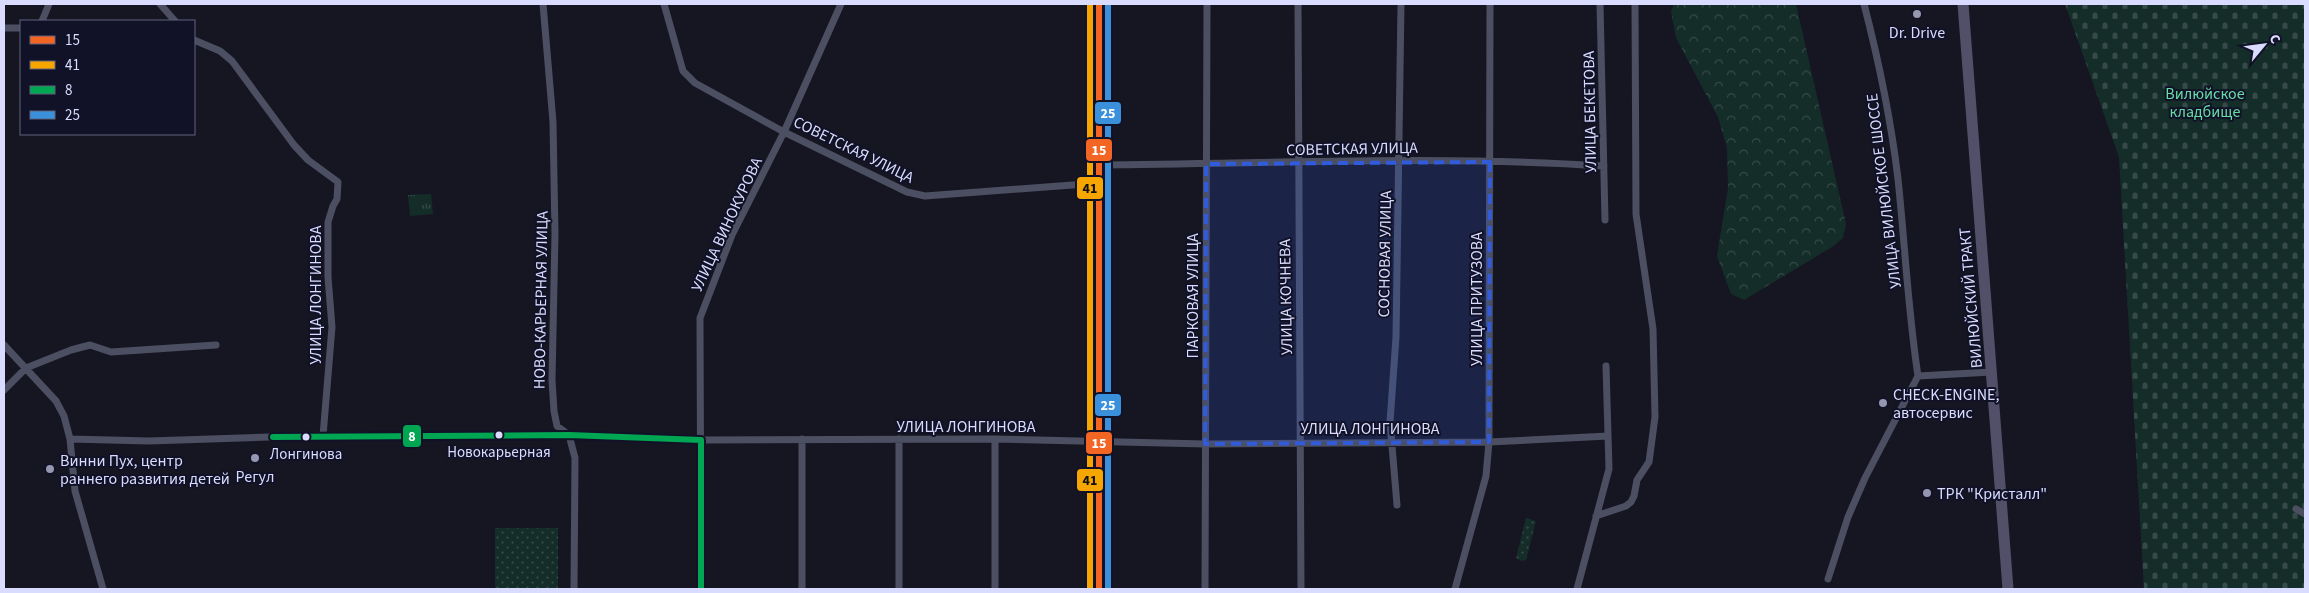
<svg xmlns="http://www.w3.org/2000/svg" width="2309" height="593" font-family="'Source Sans 3',sans-serif">
<defs>
<pattern id="grass-tufts" width="24" height="20" patternUnits="userSpaceOnUse" patternTransform="scale(1.25)"><rect width="24" height="20" fill="#142d29"/><path d="M3 7l-1-3M5 7V3M7 7l1-3M15 17l-1-3M17 17v-4M19 17l1-3" fill="none" stroke="#364b49"/></pattern>
<pattern id="forest-crowns" width="20" height="18" patternUnits="userSpaceOnUse" patternTransform="scale(1.25)"><rect width="20" height="18" fill="#142d29"/><path d="M2 6a3 3 0 1 1 6 0M12 15a3 3 0 1 1 6 0" fill="none" stroke="#364b49"/></pattern>
<pattern id="cemetery-stones" width="16" height="16" patternUnits="userSpaceOnUse" patternTransform="scale(1.25)"><rect width="16" height="16" fill="#142d29"/><path d="M2 7V4a2 2 0 0 1 4 0v3zM10 15v-3a2 2 0 0 1 4 0v3z" fill="#364b49"/></pattern>
<pattern id="park-dots" width="8" height="8" patternUnits="userSpaceOnUse" patternTransform="scale(1.25)"><rect width="8" height="8" fill="#142d29"/><path d="M2 2h.1M6 6h.1" fill="none" stroke="#364b49" stroke-width="1.8" stroke-linecap="round"/></pattern>
</defs>
<rect width="100%" height="100%" fill="#161622"/>
<path fill="url(#grass-tufts)" d="M431 194 433 214 410 216 408 195Z"/>
<path fill="url(#forest-crowns)" d="M1674 4H1796L1846 224 1843 238 1832 247 1744 300 1731 294 1717 256 1728 188 1727 148 1718 117 1676 38 1671 11Z"/>
<path fill="url(#cemetery-stones)" d="M2065 4H2305V589H2144L2119 157Z"/>
<path fill="url(#park-dots)" d="M1526 518 1536 521 1526 560 1522 561 1516 558Z
M495 528H558V589H495Z"/>
<g fill="none" stroke-linecap="round" stroke-linejoin="round">
<path stroke="#4c4f62" stroke-width="7" d="M160 4 175 21
M543 4 553 122 555 234 552 380 554 411 557 426 569 435 575 458 574 589
M664 4 683 71 695 83 784 132 907 192 925 196 1099 183
M1298 4 1301 589
M1600 4 1605 220
M1864 4C1879 62 1891 120 1898 179 1905 245 1908 311 1918 376
M42 21 49 4
M4 28H21
M194 40 220 51 232 61 294 145 308 160 338 182 337 199 333 206 328 222V277L332 327 323 436
M1100 165C1267 164 1436 155 1604 166
M4 345 56 401 64 416 70 439 75 491 103 589
M4 390 26 368 71 350 90 345 111 352 216 345
M70 439 149 441 300 436 569 435 701 440 995 439 1205 444 1489 442 1608 436
M802 439V589
M899 439V589
M995 439V589
M1397 505 1390 422 1396 337 1401 4
M2296 509 2305 514
M1596 516 1626 506 1631 502 1634 496 1637 480 1649 462 1655 417 1653 329 1636 214 1635 4
M1828 579 1848 517 1865 478 1918 376 1992 372
M701 589 700 318 732 235 784 132 841 4
M1205 589 1207 4
M1455 589 1486 476 1489 442 1490 4
M1577 589 1609 469 1606 366"/>
<path stroke="#4e5268" stroke-width="10" d="M1099 4V589"/>
<path stroke="#524f68" stroke-width="11" d="M1963 4 2008 589"/>
<g stroke="#111227" stroke-width="10">
<path id="bus-1" d="M1099 4V589"/>
</g>
<g stroke="#111227" stroke-width="10">
<path id="bus-2" d="M1090 4V589"/>
</g>
<g stroke="#111227" stroke-width="10">
<path id="bus-3" d="M273 437 569 435 701 440
M701 440V589"/>
</g>
<g stroke="#111227" stroke-width="10">
<path id="bus-4" d="M1108 4V589"/>
</g>
<use href="#bus-1" stroke="#f26522" stroke-width="6"/>
<use href="#bus-2" stroke="#f7a600" stroke-width="6"/>
<use href="#bus-3" stroke="#00a651" stroke-width="6"/>
<use href="#bus-4" stroke="#3a90db" stroke-width="6"/>
</g>
<path fill="#305cdc" fill-opacity="0.2" stroke="#305cdc" stroke-width="4" stroke-dasharray="10 6" stroke-linejoin="round" d="M1490 162 1489 442 1205 444 1206 164Z"/>
<g fill="#9597b1" stroke="#111227" stroke-width="2">
<circle cx="1917" cy="14" r="5"/>
<circle cx="1883" cy="403" r="5"/>
<circle cx="255" cy="458" r="5"/>
<circle cx="50" cy="469" r="5"/>
<circle cx="1927" cy="493" r="5"/>
</g>
<g fill="#d9dcfe" stroke="#111227" stroke-width="2">
<circle cx="499" cy="435" r="4.5"/>
<circle cx="306" cy="437" r="4.5"/>
</g>
<g text-anchor="middle" stroke-width="4" stroke-linejoin="round" paint-order="stroke">
<g font-size="15" fill="#d9dcfe" stroke="#111227">
<text x="499" y="457">Новокарьерная</text>
<text x="306" y="459">Лонгинова</text>
</g>
<g font-size="16" fill="#d9dcfe" stroke="#111227" text-anchor="start">
<text x="1917" y="38" text-anchor="middle">Dr. Drive</text>
<text x="1893" y="400">CHECK-ENGINE,<tspan x="1893" dy="18">автосервис</tspan></text>
<text x="60" y="466">Винни Пух, центр<tspan x="60" dy="18">раннего развития детей</tspan></text>
<text x="255" y="482" text-anchor="middle">Регул</text>
<text x="1937" y="499">ТРК "Кристалл"</text>
</g>
<g font-size="16" fill="#66dca5" stroke="#111227">
<text x="2205" y="99">Вилюйское<tspan x="2205" dy="18">кладбище</tspan></text>
</g>
<g font-size="16" fill="#d9dcfe" stroke="#111227">
<text transform="translate(1589 112) rotate(-91)" y="6">УЛИЦА БЕКЕТОВА</text>
<text transform="translate(1352 148) rotate(-1)" y="6">СОВЕТСКАЯ УЛИЦА</text>
<text transform="translate(854 149) rotate(26)" y="6">СОВЕТСКАЯ УЛИЦА</text>
<text transform="translate(1883 191) rotate(-97)" y="6">УЛИЦА ВИЛЮЙСКОЕ ШОССЕ</text>
<text transform="translate(726 224) rotate(-65)" y="6">УЛИЦА ВИНОКУРОВА</text>
<text transform="translate(1384 254) rotate(-89)" y="6">СОСНОВАЯ УЛИЦА</text>
<text transform="translate(315 295) rotate(-90)" y="6">УЛИЦА ЛОНГИНОВА</text>
<text transform="translate(1192 296) rotate(-90)" y="6">ПАРКОВАЯ УЛИЦА</text>
<text transform="translate(1285 297) rotate(-91)" y="6">УЛИЦА КОЧНЕВА</text>
<text transform="translate(1970 298) rotate(-95)" y="6">ВИЛЮЙСКИЙ ТРАКТ</text>
<text transform="translate(1476 299) rotate(-90)" y="6">УЛИЦА ПРИТУЗОВА</text>
<text transform="translate(540 300) rotate(-89)" y="6">НОВО-КАРЬЕРНАЯ УЛИЦА</text>
<text x="966" y="432">УЛИЦА ЛОНГИНОВА</text>
<text x="1370" y="434">УЛИЦА ЛОНГИНОВА</text>
</g>
</g>
<g stroke="#111227" stroke-width="2">
<rect x="1094" y="101" width="28" height="24" rx="5" fill="#3a90db"/>
<rect x="1085" y="138" width="28" height="24" rx="5" fill="#f26522"/>
<rect x="1076" y="176" width="28" height="24" rx="5" fill="#f7a600"/>
<rect x="1094" y="393" width="28" height="24" rx="5" fill="#3a90db"/>
<rect x="402" y="424" width="20" height="24" rx="5" fill="#00a651"/>
<rect x="1085" y="431" width="28" height="24" rx="5" fill="#f26522"/>
<rect x="1076" y="468" width="28" height="24" rx="5" fill="#f7a600"/>
</g>
<g font-size="14" text-anchor="middle" font-weight="bold" fill="#fff">
<text x="1108" y="118">25</text>
<text x="1099" y="155">15</text>
<text x="1108" y="410">25</text>
<text x="412" y="441">8</text>
<text x="1099" y="448">15</text>
</g>
<g font-size="14" text-anchor="middle" font-weight="bold" fill="#111">
<text x="1090" y="193">41</text>
<text x="1090" y="485">41</text>
</g>
<rect width="2309" height="593" fill="none" stroke="#d9dcfe" stroke-width="10"/>
<rect x="20" y="20" width="175" height="115" fill="#111227" stroke="#61637d"/>
<rect x="30" y="36" width="25" height="8" fill="#f26522" stroke="#61637d"/>
<text x="65" y="45" font-size="15" fill="#d9dcfe">15</text>
<rect x="30" y="61" width="25" height="8" fill="#f7a600" stroke="#61637d"/>
<text x="65" y="70" font-size="15" fill="#d9dcfe">41</text>
<rect x="30" y="86" width="25" height="8" fill="#00a651" stroke="#61637d"/>
<text x="65" y="95" font-size="15" fill="#d9dcfe">8</text>
<rect x="30" y="111" width="25" height="8" fill="#3a90db" stroke="#61637d"/>
<text x="65" y="120" font-size="15" fill="#d9dcfe">25</text>
<g transform="translate(2264 45) rotate(61)" stroke="#111227" stroke-width="4" paint-order="stroke">
<path d="M0-4L9 19L0 12L-9 19Z" fill="#d9dcfe"/>
<text y="-8" font-size="14" font-weight="bold" text-anchor="middle" fill="#d9dcfe">С</text>
</g>
</svg>
